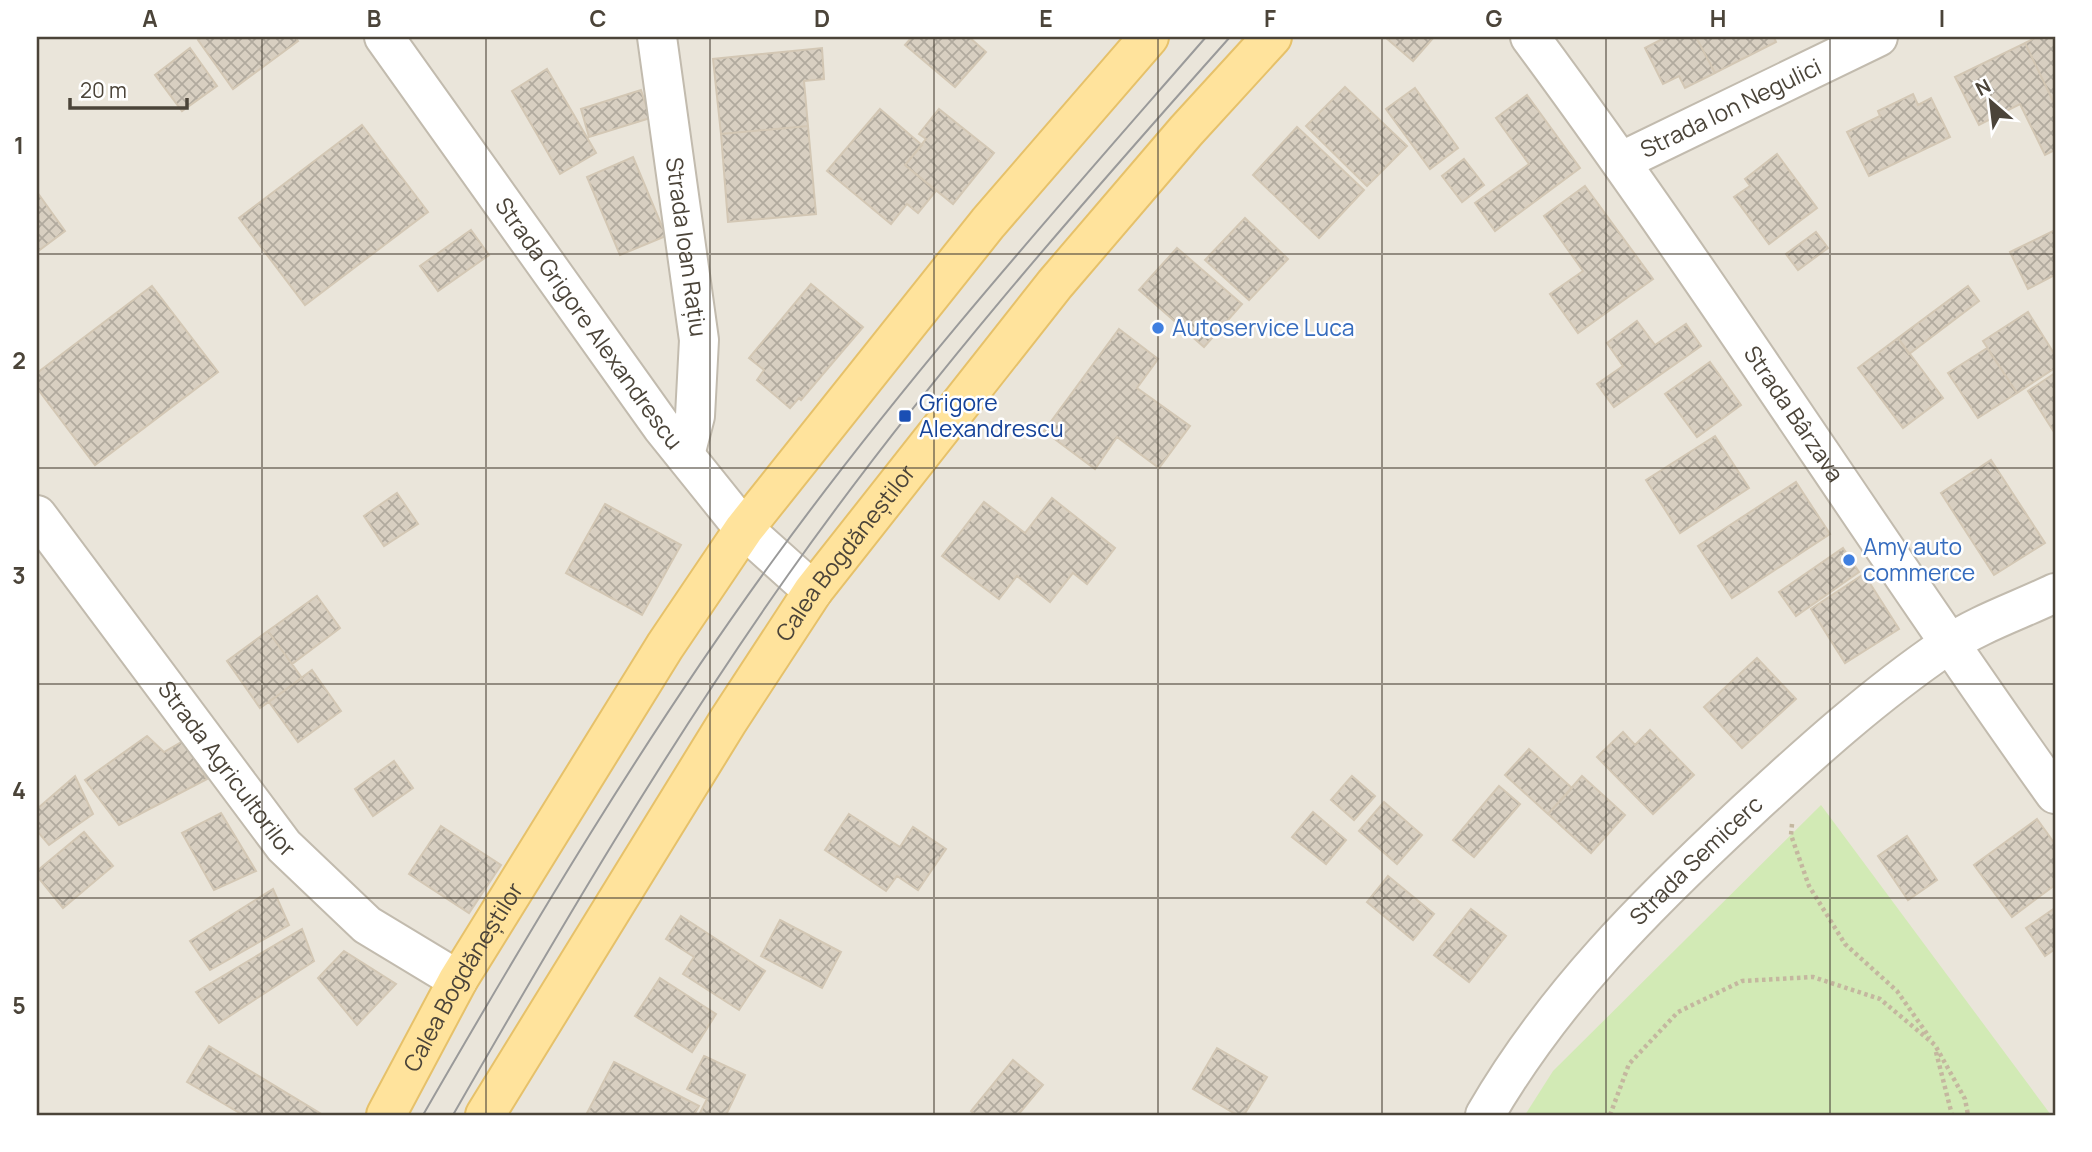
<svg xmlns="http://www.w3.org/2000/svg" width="2092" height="1152" font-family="Manrope,sans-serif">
<defs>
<pattern id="building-cross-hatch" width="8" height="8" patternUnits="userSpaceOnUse" patternTransform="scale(1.75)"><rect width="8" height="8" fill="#d8cfc1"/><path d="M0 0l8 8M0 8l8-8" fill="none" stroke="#b1aa9e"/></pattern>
</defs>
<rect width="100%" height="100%" fill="#f6f3ec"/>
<path fill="#eae5da" d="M37 37H2055V1115H37Z"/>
<path fill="#d2eab5" d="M1821 805 2051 1115H1525L1553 1071Z"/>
<path fill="url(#building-cross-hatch)" stroke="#d3c7b4" stroke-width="2" d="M202 37H295L298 41 233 89 198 40Z
M912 37H969L986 52 955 87 905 45Z
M1385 37H1434L1413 61Z
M1666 37H1696L1715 73 1685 88 1679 76 1663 84 1645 48Z
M1696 37H1774L1776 42 1715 73Z
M2037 37H2055V105L2025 43Z
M2025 43 2055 105V150L2045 155 2020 104 1979 125 1955 77Z
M190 48 217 86 182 111 155 75Z
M822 48 824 79 804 81 808 126 721 134 713 59Z
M547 69 596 153 560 174 512 91Z
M1345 87 1407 146 1367 186 1306 126Z
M1415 88 1458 148 1430 169 1386 109Z
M641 90 650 118 589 137 581 109Z
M1913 94 1918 105 1931 98 1950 137 1869 176 1847 132 1880 116 1878 111Z
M1527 95 1580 168 1495 231 1475 203 1529 164 1496 118Z
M880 109 922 145 905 165 936 191 918 213 907 204 891 224 827 171Z
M939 109 994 153 953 204 905 165 926 139 919 134Z
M362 125 428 212 305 305 239 218Z
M808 126 816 214 728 222 721 134Z
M1297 127 1364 190 1319 238 1253 175Z
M1777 154 1817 208 1769 244 1734 197 1750 186 1745 179Z
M633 157 666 236 620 255 587 177Z
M1464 159 1484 185 1462 202 1442 176Z
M1585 186 1653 279 1578 333 1550 294 1583 271 1544 216Z
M37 192 65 231 37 252Z
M1245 218 1288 259 1249 300 1205 260Z
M471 230 489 255 438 291 420 266Z
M2055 230V275L2028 289 2010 252Z
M1816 232 1828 248 1798 270 1786 254Z
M1177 248 1242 304 1204 347 1139 290Z
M811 284 863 327 801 400 799 398 790 408 757 380 764 370 749 358Z
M152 286 218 372 95 465 37 388V373Z
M1968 286 1979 301 1909 354 1898 338Z
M2028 312 2055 355V368L2017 393 1983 341Z
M1637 321 1655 345 1686 324 1701 346 1614 407 1597 384 1623 366 1607 343Z
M1119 329 1158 359 1137 388 1190 426 1159 468 1117 437 1095 469 1044 431Z
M1898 338 1943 398 1903 428 1858 368Z
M1987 348 2017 393 1978 418 1948 373Z
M1710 362 1741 405 1697 437 1665 394Z
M2055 373V431L2054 432 2028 391Z
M1715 436 1749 488 1680 533 1646 480Z
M1991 460 2045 543 1994 575 1941 493Z
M1796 482 1830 534 1732 598 1698 546Z
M397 493 418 524 384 546 364 516Z
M1052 498 1115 548 1087 584 1073 573 1050 602 1017 576 999 599 942 556 984 502 1025 533Z
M605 504 681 545 642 615 566 573Z
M1843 548 1859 572 1796 616 1779 592Z
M1864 574 1899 629 1845 663 1811 609Z
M317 596 340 628 292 664 268 631Z
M268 631 302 678 260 708 227 661Z
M1757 658 1796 699 1742 748 1704 707Z
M312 670 341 711 298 742 269 702Z
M1650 730 1694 775 1653 814 1597 757 1623 732 1635 745Z
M147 736 164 752 183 741 207 779 119 825 85 780Z
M1529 749 1572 788 1548 814 1505 775Z
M394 761 413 788 373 816 355 789Z
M75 776 93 814 49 845 37 831V809Z
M1352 776 1375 796 1354 820 1331 800Z
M1582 776 1625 815 1591 853 1548 814Z
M1499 786 1520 804 1474 857 1453 840Z
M1384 802 1422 835 1397 864 1359 831Z
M1313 812 1346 840 1326 864 1292 837Z
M221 813 256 871 214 890 182 833Z
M849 814 900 847 913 827 946 849 918 890 897 876 886 891 825 850Z
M2037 819 2055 844V885L2012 917 1974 865Z
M441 826 501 865 469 913 409 874Z
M84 832 113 866 63 908 37 876V871Z
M1907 836 1937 880 1908 900 1878 856Z
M1388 876 1434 914 1413 940 1367 902Z
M273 889 289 925 210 970 190 941Z
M2055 908V949L2045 956 2026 928Z
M1471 909 1506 936 1469 982 1434 955Z
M681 916 765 971 739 1010 683 974 694 957 666 939Z
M780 920 841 952 822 988 761 956Z
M302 929 314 961 219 1023 196 992Z
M344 951 396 984 357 1025 318 978Z
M660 978 716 1014 692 1052 635 1016Z
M209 1046 323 1115H243L187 1082Z
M1217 1048 1267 1077 1244 1115H1237L1193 1089Z
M704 1056 745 1075 726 1115H699L707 1099 687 1089Z
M1013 1060 1043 1085 1018 1115H976L971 1111Z
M614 1062 699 1106 694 1115H586Z"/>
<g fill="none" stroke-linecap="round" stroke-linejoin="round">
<g stroke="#c2bbae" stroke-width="42">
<g id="minor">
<path id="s1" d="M384 37 662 427 744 529 813 591"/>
<path id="s2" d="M657 37 699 340 695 416 685 455"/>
<path id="s3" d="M1530 37C1713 284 1876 544 2055 794"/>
<path id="s4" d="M1622 161 1878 37"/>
<path id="s5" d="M37 515 284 846 367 925 458 980"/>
<path id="s6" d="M1485 1115C1554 996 1646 905 1746 812 1810 753 1874 695 1946 646 1978 624 2020 610 2055 593"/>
</g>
</g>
<g stroke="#e6c16a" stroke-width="42">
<g id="major">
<path id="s7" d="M386 1115 458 980 665 646 744 529 988 223 1149 37"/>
<path id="s8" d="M485 1115 728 721 813 591 1055 284 1186 131 1272 37"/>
</g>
</g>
<path stroke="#c4b79f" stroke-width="4.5" stroke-dasharray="3.5 3.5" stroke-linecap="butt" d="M1792 824 1791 835 1809 886 1845 944 1897 991 1930 1038
M1936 1052 1952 1115
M1610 1115 1629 1064 1678 1012 1742 981 1813 977 1880 999 1935 1045 1965 1099 1968 1115"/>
<use href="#minor" stroke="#fff" stroke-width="38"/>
<use href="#major" stroke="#ffe39c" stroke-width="38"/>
<path stroke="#9a9a9a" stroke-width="2" d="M423 1115C532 926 645 736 774 559 907 376 1058 207 1206 37
M453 1115C558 932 666 748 788 575 922 385 1076 210 1230 37"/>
</g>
<path fill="none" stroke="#4b4439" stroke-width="2" stroke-opacity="0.55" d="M262 37V1115M486 37V1115M710 37V1115M934 37V1115M1158 37V1115M1382 37V1115M1606 37V1115M1830 37V1115M37 254H2055M37 468H2055M37 684H2055M37 898H2055"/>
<g fill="#3f7fe0" stroke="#fff" stroke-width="2.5">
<circle cx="1158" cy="328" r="7"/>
<circle cx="1849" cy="560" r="7"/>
</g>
<rect fill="#1a4fb4" stroke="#fff" stroke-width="2.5" x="898" y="409" width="14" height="14" rx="3.5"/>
<g text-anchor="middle" stroke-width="5" stroke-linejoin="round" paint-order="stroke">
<g font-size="23" fill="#4b4439" stroke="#fff">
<text dy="8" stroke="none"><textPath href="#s4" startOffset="121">Strada Ion Negulici</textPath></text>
<text dy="8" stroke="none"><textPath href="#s2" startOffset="212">Strada Ioan Rațiu</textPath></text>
<text dy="8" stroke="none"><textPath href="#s1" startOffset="352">Strada Grigore Alexandrescu</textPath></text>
<text dy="8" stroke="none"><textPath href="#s3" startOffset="460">Strada Bârzava</textPath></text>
<text dy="8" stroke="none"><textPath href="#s8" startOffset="668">Calea Bogdăneștilor</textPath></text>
<text dy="8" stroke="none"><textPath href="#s5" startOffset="317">Strada Agricultorilor</textPath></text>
<text dy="8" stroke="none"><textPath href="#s6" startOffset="332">Strada Semicerc</textPath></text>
<text dy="8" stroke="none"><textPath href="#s7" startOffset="158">Calea Bogdăneștilor</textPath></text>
</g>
<g font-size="23" fill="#366cbe" stroke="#fff" text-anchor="start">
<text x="1172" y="336">Autoservice Luca</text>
<text x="1863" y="555">Amy auto<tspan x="1863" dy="26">commerce</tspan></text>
</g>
<g font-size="23" fill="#164399" stroke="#fff" text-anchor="start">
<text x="919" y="411">Grigore<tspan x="919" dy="26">Alexandrescu</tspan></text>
</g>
</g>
<rect width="2092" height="1152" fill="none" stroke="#ffffff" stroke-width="77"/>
<g transform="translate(1991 102) rotate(332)" stroke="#ffffff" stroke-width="5" paint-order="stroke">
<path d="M0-5L12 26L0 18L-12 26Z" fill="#4b4439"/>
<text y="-10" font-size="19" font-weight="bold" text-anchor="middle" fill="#4b4439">N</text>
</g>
<path d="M70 98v10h117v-10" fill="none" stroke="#4b4439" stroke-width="3.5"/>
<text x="80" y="98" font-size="21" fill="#4b4439" stroke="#ffffff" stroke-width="5" paint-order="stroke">20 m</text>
<rect x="38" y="38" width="2016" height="1076" fill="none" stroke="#4b4439" stroke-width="2.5"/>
<g font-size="23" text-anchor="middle" font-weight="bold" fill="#4b4439">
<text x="150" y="27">A</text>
<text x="374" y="27">B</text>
<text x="598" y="27">C</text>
<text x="822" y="27">D</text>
<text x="1046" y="27">E</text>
<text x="1270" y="27">F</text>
<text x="1494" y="27">G</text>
<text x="1718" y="27">H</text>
<text x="1942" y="27">I</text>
<text x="19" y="154">1</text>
<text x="19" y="369">2</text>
<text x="19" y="584">3</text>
<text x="19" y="799">4</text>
<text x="19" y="1014">5</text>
</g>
</svg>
